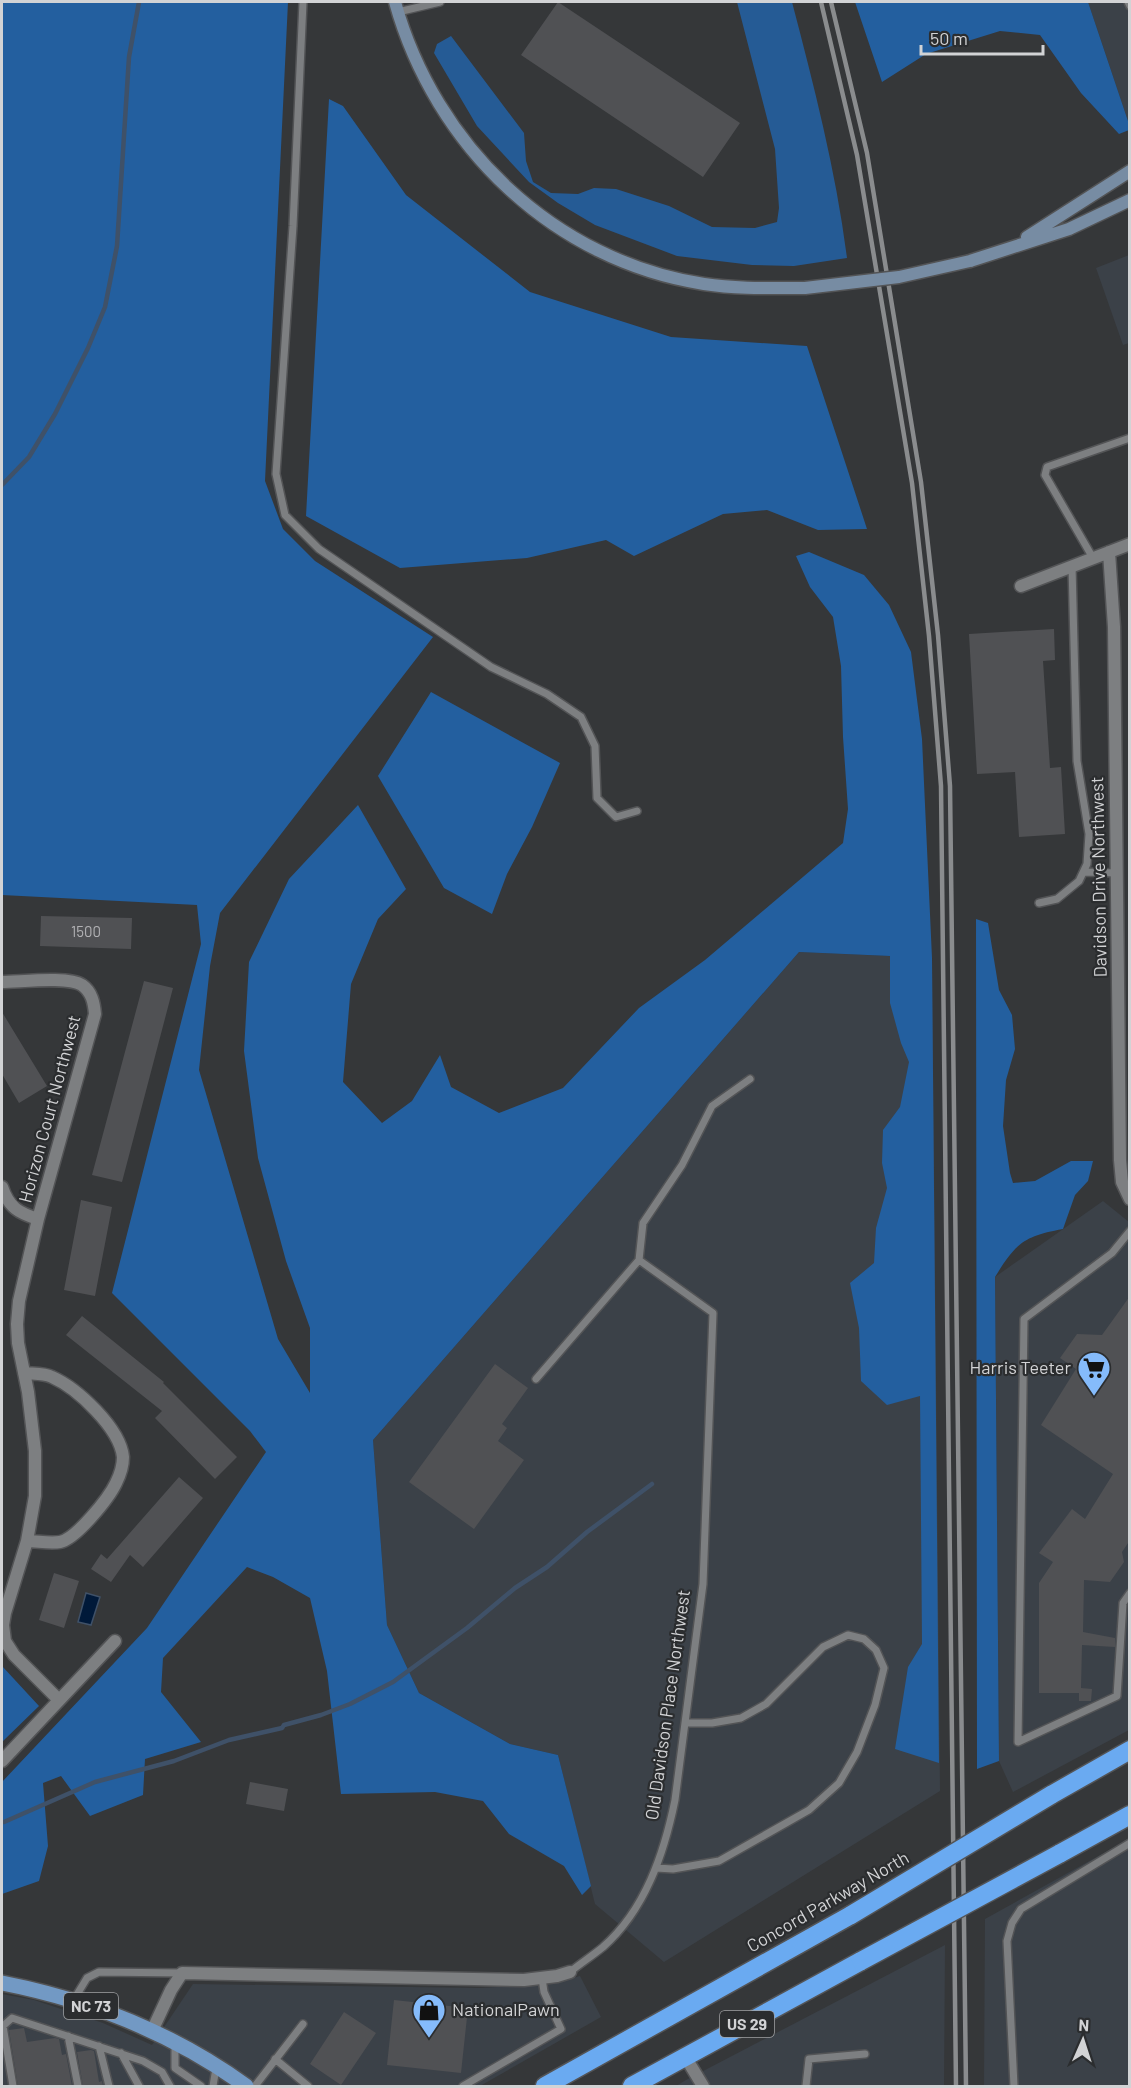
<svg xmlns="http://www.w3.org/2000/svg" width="1131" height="2088" font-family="Barlow,sans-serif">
<rect width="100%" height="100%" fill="#353739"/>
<path fill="#3b4148" d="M1088 2H1129V124Z
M1129 255V343L1123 345 1096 268Z
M799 952 932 958 940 1791 664 1962 595 1904 558 1755 510 1744 419 1693 387 1625 373 1440Z
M1103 1201 1129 1222V1730L1013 1792 999 1761 995 1277Z
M1129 1839V2086H984L985 1919Z
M945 1945 944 2086H676L686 2080Z
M580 1976 601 2017 480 2086H2V1994L34 2000 103 2023 152 2045 193 1984 480 1988 550 1984Z"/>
<path fill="#255b95" d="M737 2H792C814 86 836 171 847 258L794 266 752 265 677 256 595 225 558 203 529 182 477 126 434 53 437 44 451 36 524 133 526 161 533 182 551 193 578 194 594 188 616 189 669 206 712 227 755 228 777 222 779 208 775 149Z"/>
<path fill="#235f9f" d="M2 2H288L265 481 283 529 315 561 433 637 220 913 210 966 199 1070 278 1339 310 1393V1328L286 1261 258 1158 244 1051 249 962 289 879 358 805 406 889 378 919 351 984 343 1082 382 1123 412 1101 440 1055 451 1087 499 1113 563 1088 639 1008 705 960 843 843 848 809 843 737 841 666 833 617 810 587 796 556 809 552 864 575 889 605 911 652 922 739 932 958 939 1763 895 1749 908 1667 922 1644 920 1396 887 1405 861 1381 859 1328 850 1283 874 1263 876 1228 887 1188 882 1163 883 1130 900 1107 909 1062 901 1043 890 1003V956L799 952 373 1440 387 1625 419 1693 510 1744 558 1755 591 1886 582 1895 564 1866 509 1834 483 1801 435 1792 341 1794 327 1671 310 1598 273 1577 247 1567 163 1658 161 1692 201 1742 145 1759 143 1795 90 1816 61 1776 43 1783 48 1846 39 1881 2 1894V1782L147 1628 266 1452 250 1431 112 1293 201 944 197 905 2 895Z
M855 2H1088L1129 124V130L1119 134 1081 93 1040 35 1000 31 926 54 882 82Z
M329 99 343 106 406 195 530 292 671 337 807 346 867 529 818 530 767 510 723 514 634 556 606 540 527 558 400 568 306 516Z
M431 692 560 763 532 827 507 874 492 914 444 888 378 776Z
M976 919 988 923 999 990 1012 1015 1015 1049 1006 1080 1003 1126 1010 1173 1013 1183 1035 1181 1071 1161H1093L1088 1181 1075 1195 1063 1229C1024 1236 1016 1243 995 1277L999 1761 977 1769Z
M2 1666 39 1706 2 1742Z"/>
<path fill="#001939" stroke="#3f5168" stroke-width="1.5" d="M86 1593 100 1597 91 1625 78 1622Z"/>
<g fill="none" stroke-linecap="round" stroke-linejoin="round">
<path stroke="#3f5168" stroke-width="4.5" d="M2 485 29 457 55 414 88 348 105 307 117 246 129 57 139 2
M4 1822 95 1782 174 1761 229 1740 282 1728 284 1725 321 1715 350 1704 393 1682 467 1628 515 1588 547 1567 587 1532 652 1484"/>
</g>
<path fill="#505154" d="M558 2 740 123 703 177 521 55Z
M1054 629 1055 660 1043 661 1050 768 1061 767 1065 834 1019 837 1015 772 977 774 969 634Z
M41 916 132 918 131 949 40 946Z
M144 981 173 988 122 1182 92 1175Z
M2 1012 47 1086 19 1103 2 1074Z
M81 1200 112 1207 95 1296 64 1290Z
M1130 1296V1540L1122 1552 1124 1562 1110 1582 1084 1580 1083 1632 1115 1638V1647L1082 1645 1081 1688 1092 1689 1091 1701H1079V1693H1039V1583L1053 1562 1039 1553 1072 1509 1085 1519 1113 1474 1041 1425 1076 1369 1060 1358 1077 1334 1102 1335Z
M82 1316 164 1382 163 1383 237 1457 215 1479 155 1418 162 1411 66 1335Z
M495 1364 528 1388 502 1424 507 1428 498 1441 524 1460 474 1529 409 1482Z
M179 1477 203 1498 143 1567 130 1555 111 1582 91 1569 101 1554 107 1559Z
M54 1573 79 1581 64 1628 39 1620Z
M250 1782 288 1789 284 1811 246 1804Z
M394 2000 468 2008 461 2073 387 2065Z
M344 2012 376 2033 341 2085 310 2064Z
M24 2028 27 2042 55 2038 59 2039 62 2055 66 2054 72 2086H18L9 2030Z
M91 2050 94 2051 99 2082 102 2081 103 2086H83L77 2052Z"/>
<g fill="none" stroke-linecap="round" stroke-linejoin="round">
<g stroke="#535456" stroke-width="10">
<path id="lane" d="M303 2 293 226 276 474 285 515 319 549 491 667 547 694 581 717 595 746 597 798 616 817 637 811
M1128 2 1130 6
M398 12 440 2
M1093 558 1045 475 1047 467 1130 438
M1084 872 1117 873
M1039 903 1057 899 1079 881 1087 864 1089 834 1077 761 1072 566
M1130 1231 1112 1253 1024 1319 1018 1742 1117 1696 1123 1603 1130 1593
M536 1379 639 1260
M656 1868 673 1869 719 1861 809 1810 839 1783 857 1752 875 1705 884 1668 876 1650 864 1639 848 1635 823 1647 766 1704 741 1718 712 1723H686
M570 1972C581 1963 592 1956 603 1947 645 1910 664 1854 675 1800L703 1584 713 1313 639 1260 643 1223 682 1165 712 1106 750 1079
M73 2001 87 1978 99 1972 182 1973
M68 2036 78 2086
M175 2043V2068L201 2086
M99 2046 109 2086
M121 2053 139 2086
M275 2059 308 2086
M13 2086 3 2026 12 2018 143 2061 162 2072 170 2086
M213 2086 216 2068
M255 2086 303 2024
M463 2086 561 2029 544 1992 542 1978
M806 2086 809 2059 865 2054
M1014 2086 1007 1941 1012 1923 1021 1909 1130 1843"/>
</g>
<g stroke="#535456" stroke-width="15">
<path id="street" d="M1109 552 1114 627 1120 1160 1122 1182 1130 1199
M1021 586 1130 544
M2 982C20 982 68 976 82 985 92 992 94 1003 95 1014L38 1219 19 1301 17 1324 18 1343 28 1392 35 1451V1496L27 1541 5 1613 3 1625 5 1641 14 1655 59 1700
M2 1187C9 1208 19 1213 38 1219
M24 1373C33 1374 44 1373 52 1377 77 1388 120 1428 123 1457 123 1466 120 1475 116 1483 109 1498 76 1539 60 1542 50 1544 37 1541 27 1541
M2 1761 115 1641
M152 2031 171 1990 182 1973 524 1980 557 1976 570 1972
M686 2058 703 2086"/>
</g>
<g stroke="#535456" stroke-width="15">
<path id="secondary" d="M395 2C435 146 554 261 704 284 737 289 771 288 805 288
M1027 237 1130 171
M970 261 1069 229 1130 200"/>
</g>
<g stroke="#535456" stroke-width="18">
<path id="primary" d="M2 1983C89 2000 174 2034 246 2086"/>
</g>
<g stroke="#535456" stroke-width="21">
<path id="highway" d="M1051 1795 1130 1750
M1059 1854 1130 1815
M545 2086 851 1915
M632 2086 861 1961"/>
</g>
<use href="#lane" stroke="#7d7f81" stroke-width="7"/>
<use href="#street" stroke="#7d7f81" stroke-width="12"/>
<use href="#secondary" stroke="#778ca3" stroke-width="12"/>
<use href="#primary" stroke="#7299c4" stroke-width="15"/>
<use href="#highway" stroke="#6aaaf1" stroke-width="18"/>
<path stroke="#8a8c8e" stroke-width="4.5" d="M821 2 857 155 912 483 929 636 941 786 956 2086
M831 2 867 153 921 482 938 635 950 786 966 2086"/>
<g stroke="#535456" stroke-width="15" stroke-linecap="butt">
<path id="secondary-bridge" d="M805 288 899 277 970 261"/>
</g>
<g stroke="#535456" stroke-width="21" stroke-linecap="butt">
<path id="highway-bridge" d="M851 1915 1051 1795
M861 1961 1059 1854"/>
</g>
<use href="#secondary-bridge" stroke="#778ca3" stroke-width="12"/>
<use href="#highway-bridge" stroke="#6aaaf1" stroke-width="18"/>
</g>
<defs>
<g id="supermarket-pin" transform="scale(1.725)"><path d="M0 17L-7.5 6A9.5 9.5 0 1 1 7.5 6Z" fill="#85bbfb" stroke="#2b2d2f"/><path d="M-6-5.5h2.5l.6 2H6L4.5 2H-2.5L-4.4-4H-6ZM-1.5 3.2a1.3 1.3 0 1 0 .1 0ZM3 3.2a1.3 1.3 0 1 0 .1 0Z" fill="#111"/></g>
<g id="shop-pin" transform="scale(1.725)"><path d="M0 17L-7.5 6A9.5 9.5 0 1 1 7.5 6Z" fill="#85bbfb" stroke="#2b2d2f"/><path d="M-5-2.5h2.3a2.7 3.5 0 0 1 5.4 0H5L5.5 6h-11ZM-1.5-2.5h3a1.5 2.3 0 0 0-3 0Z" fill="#111"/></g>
</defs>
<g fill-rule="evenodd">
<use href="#supermarket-pin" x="1094" y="1368"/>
<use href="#shop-pin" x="429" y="2010"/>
</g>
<g text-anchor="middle" stroke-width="4.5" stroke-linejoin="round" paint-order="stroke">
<g font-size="15" fill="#b2b2b5">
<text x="86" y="937">1500</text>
</g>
<g fill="#2b2d2f" stroke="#a0a1a3" stroke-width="1.5">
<rect x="64" y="1993" width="54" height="26" rx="4.5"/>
<rect x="720" y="2011" width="54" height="26" rx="4.5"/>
</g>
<g font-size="16" font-weight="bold" fill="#d2d3d5">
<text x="91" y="2012">NC 73</text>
<text x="747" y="2030">US 29</text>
</g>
<g font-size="18" fill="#d2d3d5" stroke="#2b2d2f">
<text transform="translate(1099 877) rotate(-91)" y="6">Davidson Drive Northwest</text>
<text transform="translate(50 1109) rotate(-75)" y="6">Horizon Court Northwest</text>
<text transform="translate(668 1705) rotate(-82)" y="6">Old Davidson Place Northwest</text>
<text transform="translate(828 1902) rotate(-30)" y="6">Concord Parkway North</text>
</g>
<g font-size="18" fill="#d2d3d5" stroke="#2b2d2f" text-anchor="end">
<text x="1071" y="1374">Harris Teeter</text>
<text x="452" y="2016" text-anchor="start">NationalPawn</text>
</g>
</g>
<rect width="1131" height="2088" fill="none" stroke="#d2d3d5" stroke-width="6"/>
<g transform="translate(1083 2040) rotate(3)" stroke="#2b2d2f" stroke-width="4.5" paint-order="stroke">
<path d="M0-4.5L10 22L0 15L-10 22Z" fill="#d2d3d5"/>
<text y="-9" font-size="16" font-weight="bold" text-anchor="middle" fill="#d2d3d5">N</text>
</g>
<path d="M921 45v9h122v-9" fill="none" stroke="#d2d3d5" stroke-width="3"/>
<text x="930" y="45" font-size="18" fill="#d2d3d5" stroke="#2b2d2f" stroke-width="4.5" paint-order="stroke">50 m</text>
</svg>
